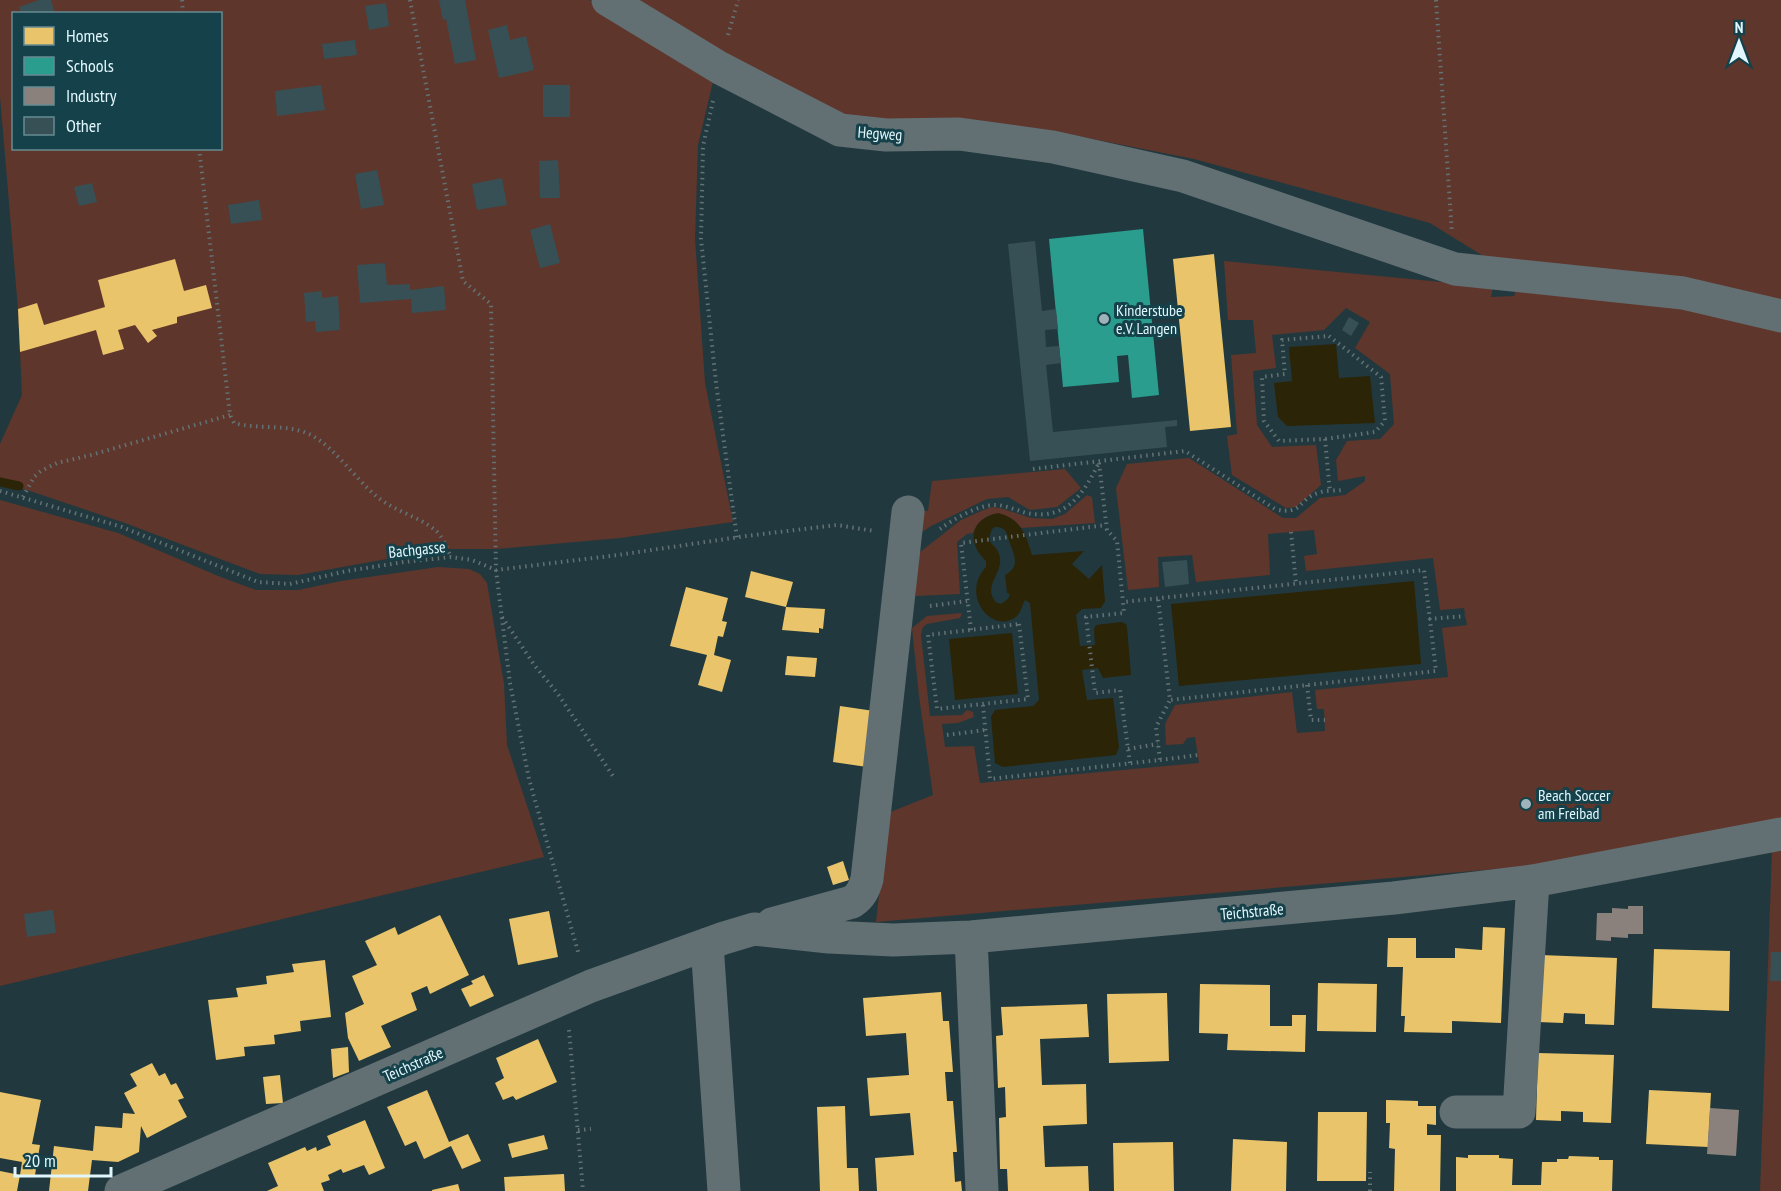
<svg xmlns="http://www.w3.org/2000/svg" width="1781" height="1191" font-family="'PT Sans Narrow',sans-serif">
<rect width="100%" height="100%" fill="#21393e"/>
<path fill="#5f362b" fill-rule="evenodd" d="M0 0H589L715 73 698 145 695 239 705 383 733 522 620 538 496 549H442L298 575 260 574 125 523 27 490 0 483V444L22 395 18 309 0 96ZM14 14H220V148H14Z
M636 0H1781V300L1488 259 1430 223 1194 159 1042 129 856 123 741 67Z
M1224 261 1493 287 1491 297 1514 296 1516 290 1681 306 1781 330V1191H1760L1773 822 1531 866 876 922 888 813 933 795 919 696 912 628 927 616 962 613 960 618 927 624 923 627 921 635 930 716 962 715 967 710 973 712 974 717 958 723 942 724 945 747 974 746 980 783 1199 763 1195 737 1187 738 1183 744 1166 745 1165 724 1175 705 1292 692 1297 733 1325 731 1324 709H1317L1315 690 1448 677 1442 628 1467 625 1464 608 1440 610 1433 558 1306 571 1304 556 1317 554 1314 530 1268 534 1270 575 1196 582 1192 555 1158 557 1159 587 1128 590 1116 488 1127 464 1189 458 1283 518H1296L1320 498 1345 495 1365 481V476L1338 481 1336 460 1347 441 1380 439 1394 424 1390 374 1355 348 1370 322 1346 308 1324 330 1272 335 1276 368 1253 371 1257 425 1272 447 1316 445 1321 485 1296 507 1286 508 1232 475 1227 436 1237 434 1231 355 1256 353 1253 320H1228Z
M1065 469 1081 488 1057 507 1030 510 1008 497 987 499 931 526 906 543 913 510 928 511 932 481Z
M1087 495 1092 497 1095 523 1021 528C1006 508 983 509 973 533L967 534 957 542 960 594 916 596 913 569 915 556 961 520 981 511 992 507 1000 508 1031 518 1052 519 1065 514Z
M0 500 118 533 218 576 256 590H298L341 581 438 567 469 569 480 574 487 583 504 684 507 745 544 857 0 986Z"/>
<path fill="#2b2406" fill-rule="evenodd" d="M1336 344 1339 378 1370 376 1375 423 1287 426 1278 417 1274 383 1292 381 1289 347Z
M998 513C1021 519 1026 534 1032 555L1084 551 1072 564 1089 579 1102 565 1105 601 1101 608 1082 609 1076 615 1080 646 1095 645 1094 629 1096 625 1121 622 1126 624 1127 627 1131 675 1103 678 1098 668 1082 670 1087 700 1113 698 1119 747 1116 755 1003 767 995 763 991 717 995 710 1033 706 1039 700 1030 603 1025 600C1022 606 1021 612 1016 617 991 635 960 594 986 567V561C966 542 970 519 998 513ZM995 527C1007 527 1007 534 1010 544 1015 556 1020 567 1005 575L1007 593 1010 594 1008 599 1001 604 996 602C981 585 1006 572 999 554 995 542 985 546 992 529Z
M1414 581 1421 664 1179 686 1171 604Z
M1012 633 1018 694 955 700 949 639Z"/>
<path fill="#e9c46a" d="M1214 254 1231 427 1190 431 1173 259Z
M175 259 184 291 206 285 212 308 177 317V323L152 330 157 336 148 343 135 325 118 330 124 349 103 355 96 330 20 352 18 309 37 303 44 325 105 307 98 280Z
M751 571 793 582 786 607 745 597Z
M686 587 728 598 722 621 727 622 723 637 718 636 714 655 731 660 722 692 698 685 707 655 670 646Z
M786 607 825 609 823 629 819 628V633L782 630Z
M787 656 817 658 815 677 785 675Z
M840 706 874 711 867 767 833 762Z
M843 861 849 880 833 885 827 867Z
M549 911 558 957 518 965 509 919Z
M440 915 469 975 430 994 427 986 411 993 417 1010 381 1026 391 1047 359 1061 348 1038 345 1013 364 1004 352 976 377 965 365 941 395 927 398 935Z
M1483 927 1505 928 1501 1023 1452 1021V1033L1404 1032 1405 1016H1401L1403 967H1387L1388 938H1416V958H1455V948L1482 950Z
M1654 949 1730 951 1729 1011 1652 1008Z
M1541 955 1617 958 1614 1025 1585 1024V1014L1564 1013 1563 1023 1538 1022Z
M325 960 331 1017 300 1021 301 1031 274 1035 275 1044 244 1047 245 1056 216 1060 208 1000 238 997 236 988 267 984 266 976 294 972 292 964Z
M484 975 494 996 470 1007 461 989 473 984 471 981Z
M1318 983 1377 984 1376 1032 1317 1031Z
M1200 984 1270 985V1026H1292V1015H1306L1305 1052 1227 1050 1228 1034 1199 1033Z
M941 992 943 1021H949L953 1072H945L947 1101H953L957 1152H953L955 1182 961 1181 962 1191H877L875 1158 914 1155 910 1113 870 1116 867 1078 909 1075 906 1033 866 1036 863 998Z
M1167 993 1169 1061 1109 1063 1107 994Z
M1087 1004 1089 1037 1040 1039 1042 1085 1086 1084 1087 1124 1043 1126 1045 1167 1088 1166 1089 1191H1008L1007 1169H1000L999 1118 1006 1117 1005 1087 998 1088 996 1036 1003 1035 1001 1007Z
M538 1039 557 1082 516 1100 513 1096 503 1100 495 1083 504 1078 496 1058Z
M348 1047 349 1072 333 1078 331 1049Z
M1538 1053 1614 1055 1611 1123 1583 1122V1112L1561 1111V1121L1536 1120Z
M152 1063 159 1076 165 1073 171 1085 176 1083 184 1098 178 1100 187 1117 147 1138 141 1126 139 1152 118 1162 92 1160 88 1191H49L54 1146 93 1151 95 1126 122 1128 123 1113 135 1114 124 1093 137 1086 130 1074Z
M280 1075 283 1103 266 1104 263 1077Z
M427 1090 449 1142 468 1134 481 1161 462 1169 451 1146 424 1159 416 1141 405 1146 387 1107Z
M1649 1090 1711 1093 1708 1147 1646 1144Z
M0 1092 41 1100 32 1144 40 1145 35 1175H20L22 1162 0 1158Z
M1386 1100 1418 1101V1106H1436V1125L1427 1124V1135H1441L1440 1191H1394L1395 1149 1389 1148 1390 1123H1386Z
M845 1106 847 1168H858L859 1191H820L817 1107Z
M1318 1112H1367L1366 1181H1317Z
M365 1120 385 1168 369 1175 364 1165 343 1173 341 1169 328 1175 330 1180 321 1183 324 1191H267L278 1186 268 1163 305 1147 307 1151 316 1147 317 1151 331 1145 327 1136Z
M544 1135 548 1149 512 1158 508 1144Z
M1233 1139 1287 1142 1286 1191H1231Z
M1173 1142 1174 1191H1114L1113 1143Z
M1468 1155H1499V1158L1513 1159 1512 1185H1541L1542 1162H1557V1159H1568L1569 1156 1599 1157V1160H1613L1612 1191H1456V1157L1468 1158Z
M0 1171 20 1175 17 1191H0Z
M564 1174 565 1191H505L504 1177Z
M458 1184 460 1191H432V1190Z"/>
<path fill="#2a9d8f" d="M1143 229 1159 395 1132 398 1128 355 1117 356 1119 382 1063 387 1049 239Z"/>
<path fill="#8a817c" d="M1628 906H1643V934H1628V938L1611 937V941L1596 940 1597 913H1612V908L1628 909Z
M1710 1108 1739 1110 1736 1156 1707 1154Z"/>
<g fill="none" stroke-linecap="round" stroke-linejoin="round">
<path stroke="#2b2406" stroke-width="9" d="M0 482 19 486"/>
</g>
<path fill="#365055" d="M39 0H51L55 14H22L19 7Z
M439 0H465L476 60 455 64 446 19 443 20Z
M386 3 389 26 369 30 365 6Z
M507 25 510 40 526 36 534 70 499 78 488 30Z
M355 40 357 55 324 59 322 44Z
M321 85 325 110 277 116 275 91Z
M543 85H570V117H543Z
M558 160 560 198H540L539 161Z
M377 170 384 205 361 209 355 174Z
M502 178 507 205 477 210 472 184Z
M92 183 97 202 79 206 74 187Z
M259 200 262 220 231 224 228 205Z
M550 224 560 263 540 268 530 230Z
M1035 241 1042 311 1056 309 1058 329 1045 330 1046 347 1059 346 1061 363 1046 365 1053 432 1177 420V426L1165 427 1167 447 1030 461 1008 244Z
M385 263 387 285 410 284V290L444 286 446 310 412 313 411 299 360 303 357 265Z
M322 291V298L338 296 340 330 316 332 315 321 306 322 304 293Z
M1349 317 1359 323 1351 336 1342 330Z
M1187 560 1189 584 1165 587 1162 562Z
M53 910 56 933 27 937 24 914Z
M1771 952H1781V981H1770Z"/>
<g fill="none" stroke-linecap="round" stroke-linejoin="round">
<path stroke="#637275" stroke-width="4" stroke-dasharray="1.5 4.5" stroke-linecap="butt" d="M182 0 183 14
M410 0 463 281 491 304 496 570 510 683 529 779 579 955
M1436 0 1452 233
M728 35 738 0
M713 101 703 146 701 239 716 383 737 538
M199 148 230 415 234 423C259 430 287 423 311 435 334 447 355 478 375 495 393 511 418 516 435 530 442 535 447 549 451 557
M1329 336 1381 377 1385 421 1375 432 1325 439 1279 441 1264 421 1262 377 1285 374 1282 340Z
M1325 439 1330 492
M1099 463 1107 530 1117 541 1123 602
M1033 469 1185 451 1275 509C1303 516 1298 499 1318 493 1325 490 1335 491 1342 490
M0 491 122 527 258 582 290 584 347 571 404 562 451 557 472 560 496 570 618 555 746 536 837 525 874 531
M23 497 34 477 41 471 57 463 91 455 230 415
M940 529C954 519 977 505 995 505 1005 505 1016 510 1026 513 1067 521 1083 494 1099 463
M1291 532 1296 583
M930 606 967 601
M502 617 535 666 558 694 613 776
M1429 619 1465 616
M1019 624 1028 699 937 709 928 635Z
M971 630 961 543 1106 525
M1307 685 1311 720H1325
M983 705 990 779 1160 760 1156 727 1170 700
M947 735 985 730
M1128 749 1158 744
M1160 760 1198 755
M1130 763 1120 690 1095 693 1086 617 1124 613 1123 602 1424 570 1436 671 1170 700 1158 598
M569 1030 583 1191
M578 1130 591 1129
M1370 1191V1172"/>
<path stroke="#627074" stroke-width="33" d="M608 0 720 68 840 130 886 135 959 134 1053 147 1183 176 1455 269 1683 293 1781 316
M772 924 852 902C861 896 864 889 867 879L908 512
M971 937 982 1191
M707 944 724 1191
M1456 1112H1519L1533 881
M121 1191 591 986 724 938 754 929 829 937 893 940 971 937 1394 898 1533 881 1781 834"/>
</g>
<g fill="#9eb4ba" stroke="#15414a" stroke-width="2">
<circle cx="1104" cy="319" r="6"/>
<circle cx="1526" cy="804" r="6"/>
</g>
<g text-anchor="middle" stroke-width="6" stroke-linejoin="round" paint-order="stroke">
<g font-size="16" fill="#e1f7fd" stroke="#15414a">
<text transform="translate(880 133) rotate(4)" y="6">Hegweg</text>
<text transform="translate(417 549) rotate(-6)" y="6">Bachgasse</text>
<text transform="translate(1252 911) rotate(-5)" y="6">Teichstraße</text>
<text transform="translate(413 1064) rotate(-24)" y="6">Teichstraße</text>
</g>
<g font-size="16" fill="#e1f7fd" stroke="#15414a" text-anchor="start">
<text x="1116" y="316">Kinderstube<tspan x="1116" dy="18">e.V. Langen</tspan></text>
<text x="1538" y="801">Beach Soccer<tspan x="1538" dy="18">am Freibad</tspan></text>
</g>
</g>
<rect x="12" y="12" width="210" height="138" fill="#15414a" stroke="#678a92" stroke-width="1.5"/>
<rect x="24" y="27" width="30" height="18" fill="#e9c46a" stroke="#678a92" stroke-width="1.5"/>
<text x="66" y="42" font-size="18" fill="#e1f7fd">Homes</text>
<rect x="24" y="57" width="30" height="18" fill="#2a9d8f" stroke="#678a92" stroke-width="1.5"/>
<text x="66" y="72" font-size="18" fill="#e1f7fd">Schools</text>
<rect x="24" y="87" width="30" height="18" fill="#8a817c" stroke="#678a92" stroke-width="1.5"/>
<text x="66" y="102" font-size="18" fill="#e1f7fd">Industry</text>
<rect x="24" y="117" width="30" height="18" fill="#365055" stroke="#678a92" stroke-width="1.5"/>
<text x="66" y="132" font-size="18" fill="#e1f7fd">Other</text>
<g transform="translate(1739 42)" stroke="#15414a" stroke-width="4.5" paint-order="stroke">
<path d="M0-4.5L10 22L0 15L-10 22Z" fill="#e1f7fd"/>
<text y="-9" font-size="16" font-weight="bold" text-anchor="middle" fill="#e1f7fd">N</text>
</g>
<path d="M15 1167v9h96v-9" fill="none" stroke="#e1f7fd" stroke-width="3"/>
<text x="24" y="1167" font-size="18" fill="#e1f7fd" stroke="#15414a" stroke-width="4.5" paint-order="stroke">20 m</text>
</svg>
